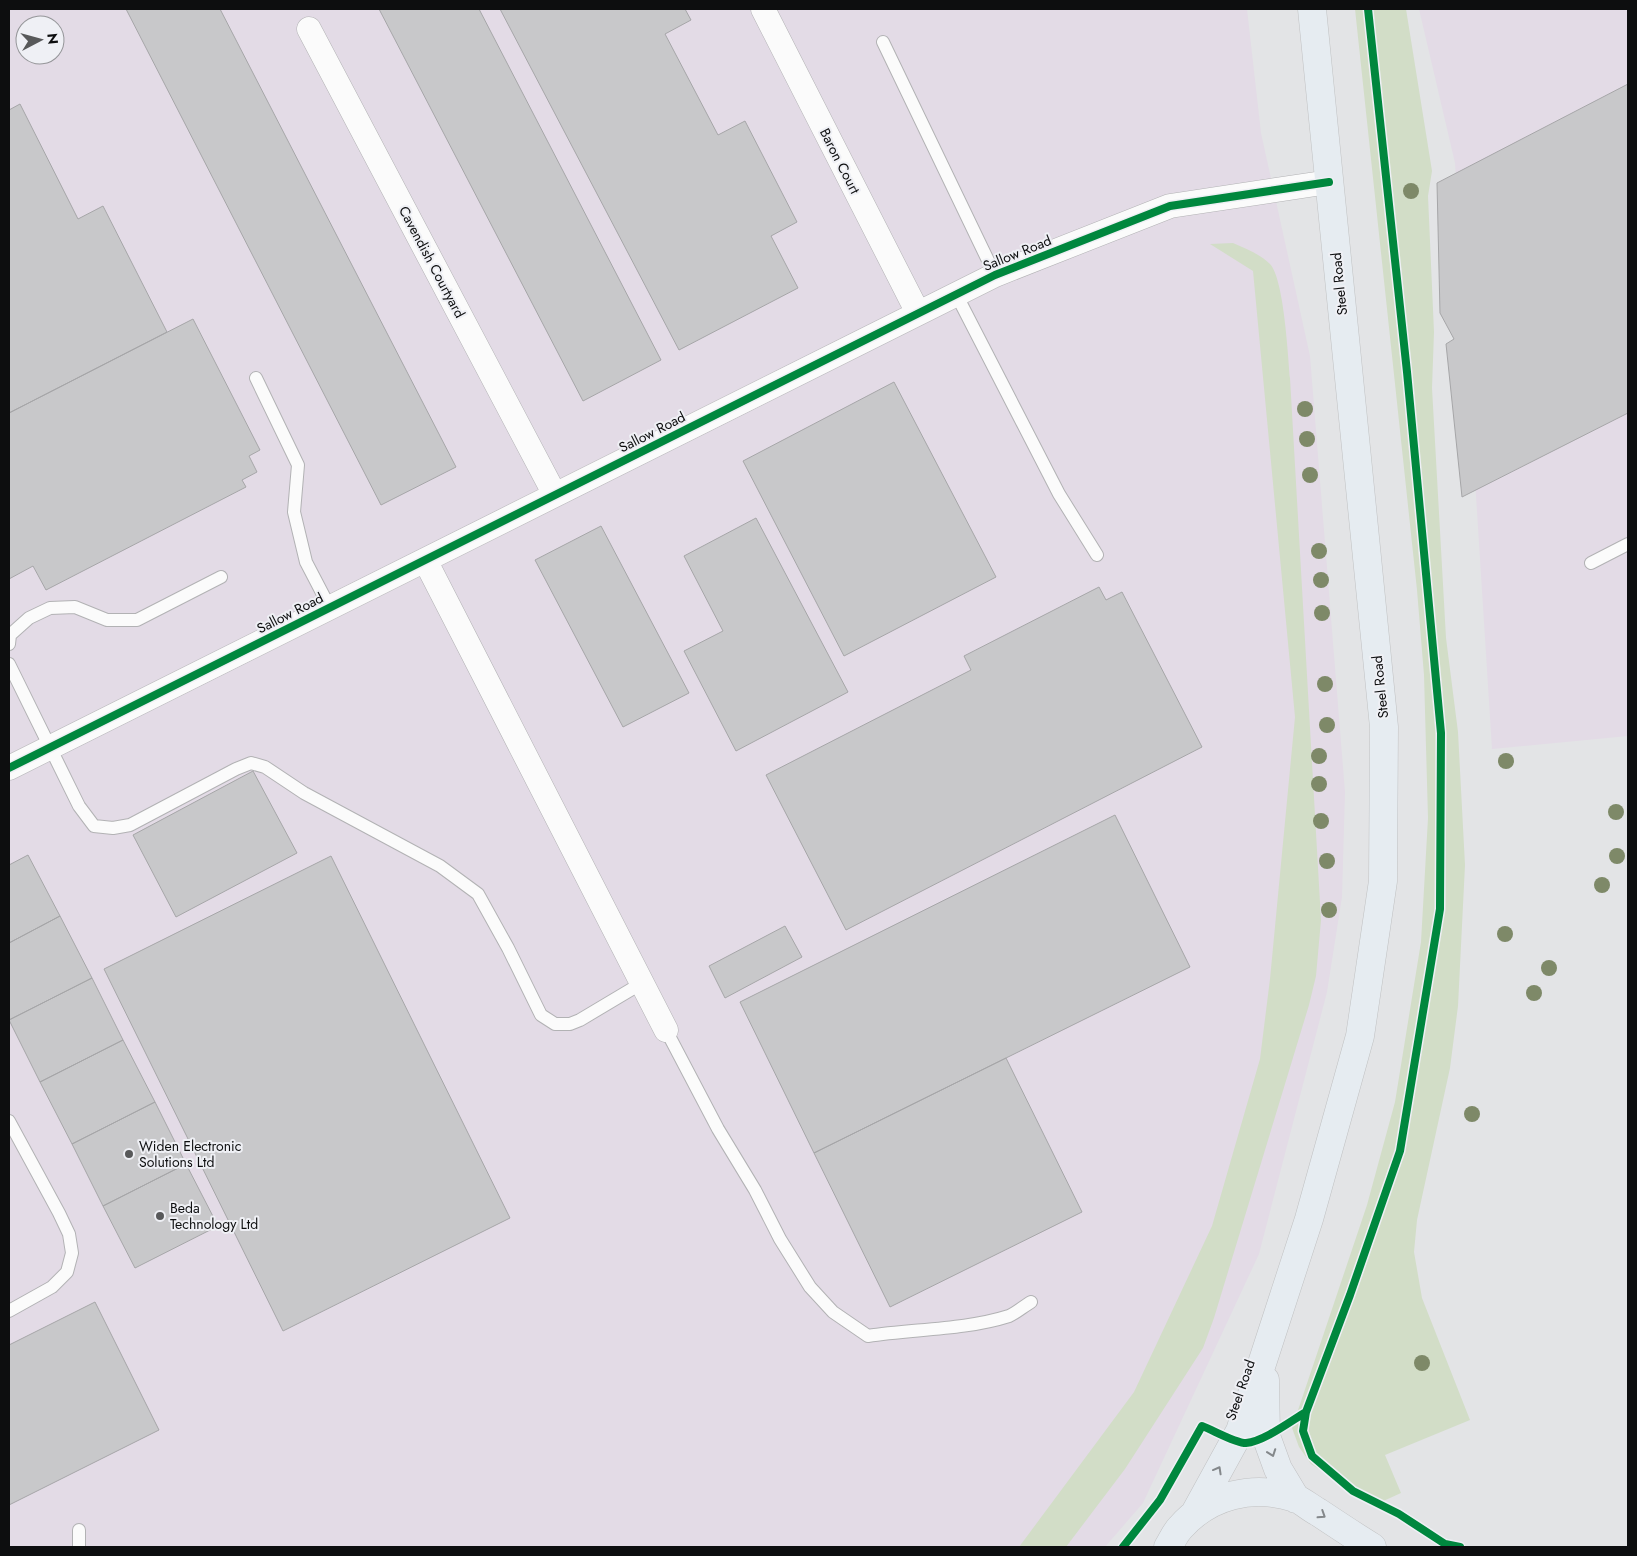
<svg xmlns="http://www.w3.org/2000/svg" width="1637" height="1556" font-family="Jost,sans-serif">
<rect width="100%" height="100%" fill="#e3e4e6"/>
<path fill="#e3dbe6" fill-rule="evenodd" d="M9 9H1247L1261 133 1310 356 1345 792 1342 897 1327 992 1259 1254 1143 1503 1105 1547H9ZM25 25H55V55H25Z
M1419 9H1628V736L1492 749 1455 163Z"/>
<path fill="#d2ddc7" d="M1355 9H1406L1432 171 1428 196 1434 332 1432 388 1446 638 1458 732 1465 865 1458 1006 1450 1068 1417 1220 1414 1252 1422 1298 1470 1420 1385 1455 1401 1493 1379 1503 1365 1499 1311 1464 1299 1447 1292 1428 1367 1205 1395 1102 1421 942 1428 818 1424 675 1417 590Z
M1233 243C1246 249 1260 254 1270 264 1284 279 1288 355 1290 378L1321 920 1316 976 1309 1005 1214 1318 1203 1348 1125 1469 1066 1547H1019L1134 1392 1212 1226 1260 1059 1270 979 1295 717 1253 271 1210 244Z"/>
<path fill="#c8c8ca" stroke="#a6a6a8" d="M126 9H220L456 467 381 505Z
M379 9H479L661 360 583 401Z
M500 9H685L691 20 665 34 718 135 745 121 797 222 771 236 798 288 679 350Z
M1628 84V413L1462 497 1446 344 1454 339 1440 313 1437 183Z
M20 104 78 219 103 206 167 332 9 413V110Z
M193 319 260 450 249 456 257 472 242 480 246 487 46 590 33 566 9 579V413Z
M894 382 996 577 844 656 743 461Z
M756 518 848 692 736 751 684 651 723 631 684 556Z
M601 526 689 693 623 727 535 560Z
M1099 587 1106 600 1122 592 1202 747 846 930 766 775 971 670 964 656Z
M253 771 297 853 176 917 133 835Z
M1115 815 1190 967 814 1153 740 1002Z
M28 855 60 916 9 943V865Z
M331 856 510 1218 283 1331 104 969Z
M60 916 92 978 9 1020V943Z
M785 926 802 957 725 998 709 966Z
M92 978 123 1040 40 1082 9 1020Z
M123 1040 155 1102 72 1144 40 1082Z
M1006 1058 1082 1212 890 1307 814 1153Z
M155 1102 186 1164 103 1206 72 1144Z
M186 1164 218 1226 135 1268 103 1206Z
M95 1302 159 1430 9 1505V1345Z"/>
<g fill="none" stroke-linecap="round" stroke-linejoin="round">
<g stroke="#b2b2b4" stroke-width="14">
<path id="lane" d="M883 42 995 275
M956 294 1059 494 1097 555
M256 378 298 465 294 512 306 562 330 608
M1591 563 1628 544
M9 644 10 635 29 618 50 608 75 607 107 620H137L221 577
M9 664 79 806 94 826 113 828 130 825 236 769 251 763 265 767 304 793 440 866 478 894 508 948 541 1015 555 1024H570L580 1020 642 983
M666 1030 718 1129 755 1190 780 1239 810 1287 833 1312 868 1336C913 1329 965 1330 1009 1316 1016 1313 1024 1306 1031 1302
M9 1121 59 1213 69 1234 72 1253 67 1272 52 1287 9 1311
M79 1547V1530"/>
</g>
<g stroke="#b2b2b4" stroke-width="25">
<path id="street" d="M763 9 918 313
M309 29 555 495
M425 560 666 1030
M9 768 995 275 1170 206 1329 182"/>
</g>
<g stroke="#c0c1c2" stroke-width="29">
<path id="primary" d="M1265 1380 1266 1436 1278 1469 1296 1499
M1195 1513 1240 1431 1309 1219 1360 1036 1383 881 1384 727 1312 9
M1168 1547C1172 1541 1175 1533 1180 1528 1209 1495 1253 1484 1295 1498 1303 1501 1310 1508 1318 1512 1336 1524 1354 1536 1372 1547"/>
</g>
<use href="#lane" stroke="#fbfbfb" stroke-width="12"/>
<use href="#street" stroke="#fbfbfb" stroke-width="24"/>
<use href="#primary" stroke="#e6ecf1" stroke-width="28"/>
<g stroke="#eff0f5" stroke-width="11">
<path id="cycleway" d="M1368 9 1407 372 1441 733 1440 909 1400 1151 1350 1295 1306 1412 1303 1431 1312 1456 1353 1491 1399 1514 1445 1544 1460 1547
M9 768 995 275 1170 206 1329 182
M1123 1547 1160 1500 1202 1426C1213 1430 1235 1443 1246 1443 1263 1442 1291 1421 1306 1412"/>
</g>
<use href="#cycleway" stroke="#00873e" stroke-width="8"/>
</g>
<g fill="#7e8968">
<circle cx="1411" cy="191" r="8"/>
<circle cx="1305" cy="409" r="8"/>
<circle cx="1307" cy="439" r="8"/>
<circle cx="1310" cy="475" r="8"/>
<circle cx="1319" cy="551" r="8"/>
<circle cx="1321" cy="580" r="8"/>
<circle cx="1322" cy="613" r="8"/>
<circle cx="1325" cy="684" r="8"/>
<circle cx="1327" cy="725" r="8"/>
<circle cx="1319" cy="756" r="8"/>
<circle cx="1506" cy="761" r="8"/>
<circle cx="1319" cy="784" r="8"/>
<circle cx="1616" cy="812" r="8"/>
<circle cx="1321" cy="821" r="8"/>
<circle cx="1617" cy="856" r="8"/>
<circle cx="1327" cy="861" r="8"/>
<circle cx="1602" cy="885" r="8"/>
<circle cx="1329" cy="910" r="8"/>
<circle cx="1505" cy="934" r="8"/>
<circle cx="1549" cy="968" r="8"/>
<circle cx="1534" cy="993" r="8"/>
<circle cx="1472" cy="1114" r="8"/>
<circle cx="1422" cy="1363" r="8"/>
</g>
<defs><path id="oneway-chevron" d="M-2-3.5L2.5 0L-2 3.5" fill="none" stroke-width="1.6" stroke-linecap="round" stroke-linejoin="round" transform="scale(1.25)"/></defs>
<g stroke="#84888b">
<use href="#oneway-chevron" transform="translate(1272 1453) rotate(70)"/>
<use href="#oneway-chevron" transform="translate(1218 1470) rotate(-61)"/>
<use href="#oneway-chevron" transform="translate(1322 1515) rotate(33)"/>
</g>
<g fill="#58595a" stroke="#eff0f5" stroke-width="2">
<circle cx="129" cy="1154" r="5"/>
<circle cx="160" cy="1216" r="5"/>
</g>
<g text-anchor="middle" stroke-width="4" stroke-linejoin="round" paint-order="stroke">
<g font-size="14" fill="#0d0e0f" stroke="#eff0f5">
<text transform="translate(840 161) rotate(63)" y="5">Baron Court</text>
<text transform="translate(1017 253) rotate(-22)" y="5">Sallow Road</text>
<text transform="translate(432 262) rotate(62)" y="5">Cavendish Courtyard</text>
<text transform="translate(1339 284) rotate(-96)" y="5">Steel Road</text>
<text transform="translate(652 432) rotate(-27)" y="5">Sallow Road</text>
<text transform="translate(290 613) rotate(-27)" y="5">Sallow Road</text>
<text transform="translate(1380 687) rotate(-96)" y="5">Steel Road</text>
<text transform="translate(1240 1390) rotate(-71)" y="5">Steel Road</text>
</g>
<g font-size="14" fill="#0d0e0f" stroke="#eff0f5" text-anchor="start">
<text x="139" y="1151">Widen Electronic<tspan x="139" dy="16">Solutions Ltd</tspan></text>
<text x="170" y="1213">Beda<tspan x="170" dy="16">Technology Ltd</tspan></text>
</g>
</g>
<rect width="1637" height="1556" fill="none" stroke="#0d0e0f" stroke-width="20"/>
<g transform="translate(40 40) rotate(84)"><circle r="24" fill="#eff0f5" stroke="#959699"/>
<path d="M0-4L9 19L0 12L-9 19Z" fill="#58595a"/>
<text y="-8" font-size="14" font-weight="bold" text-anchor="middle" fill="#0d0e0f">N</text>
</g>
</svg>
